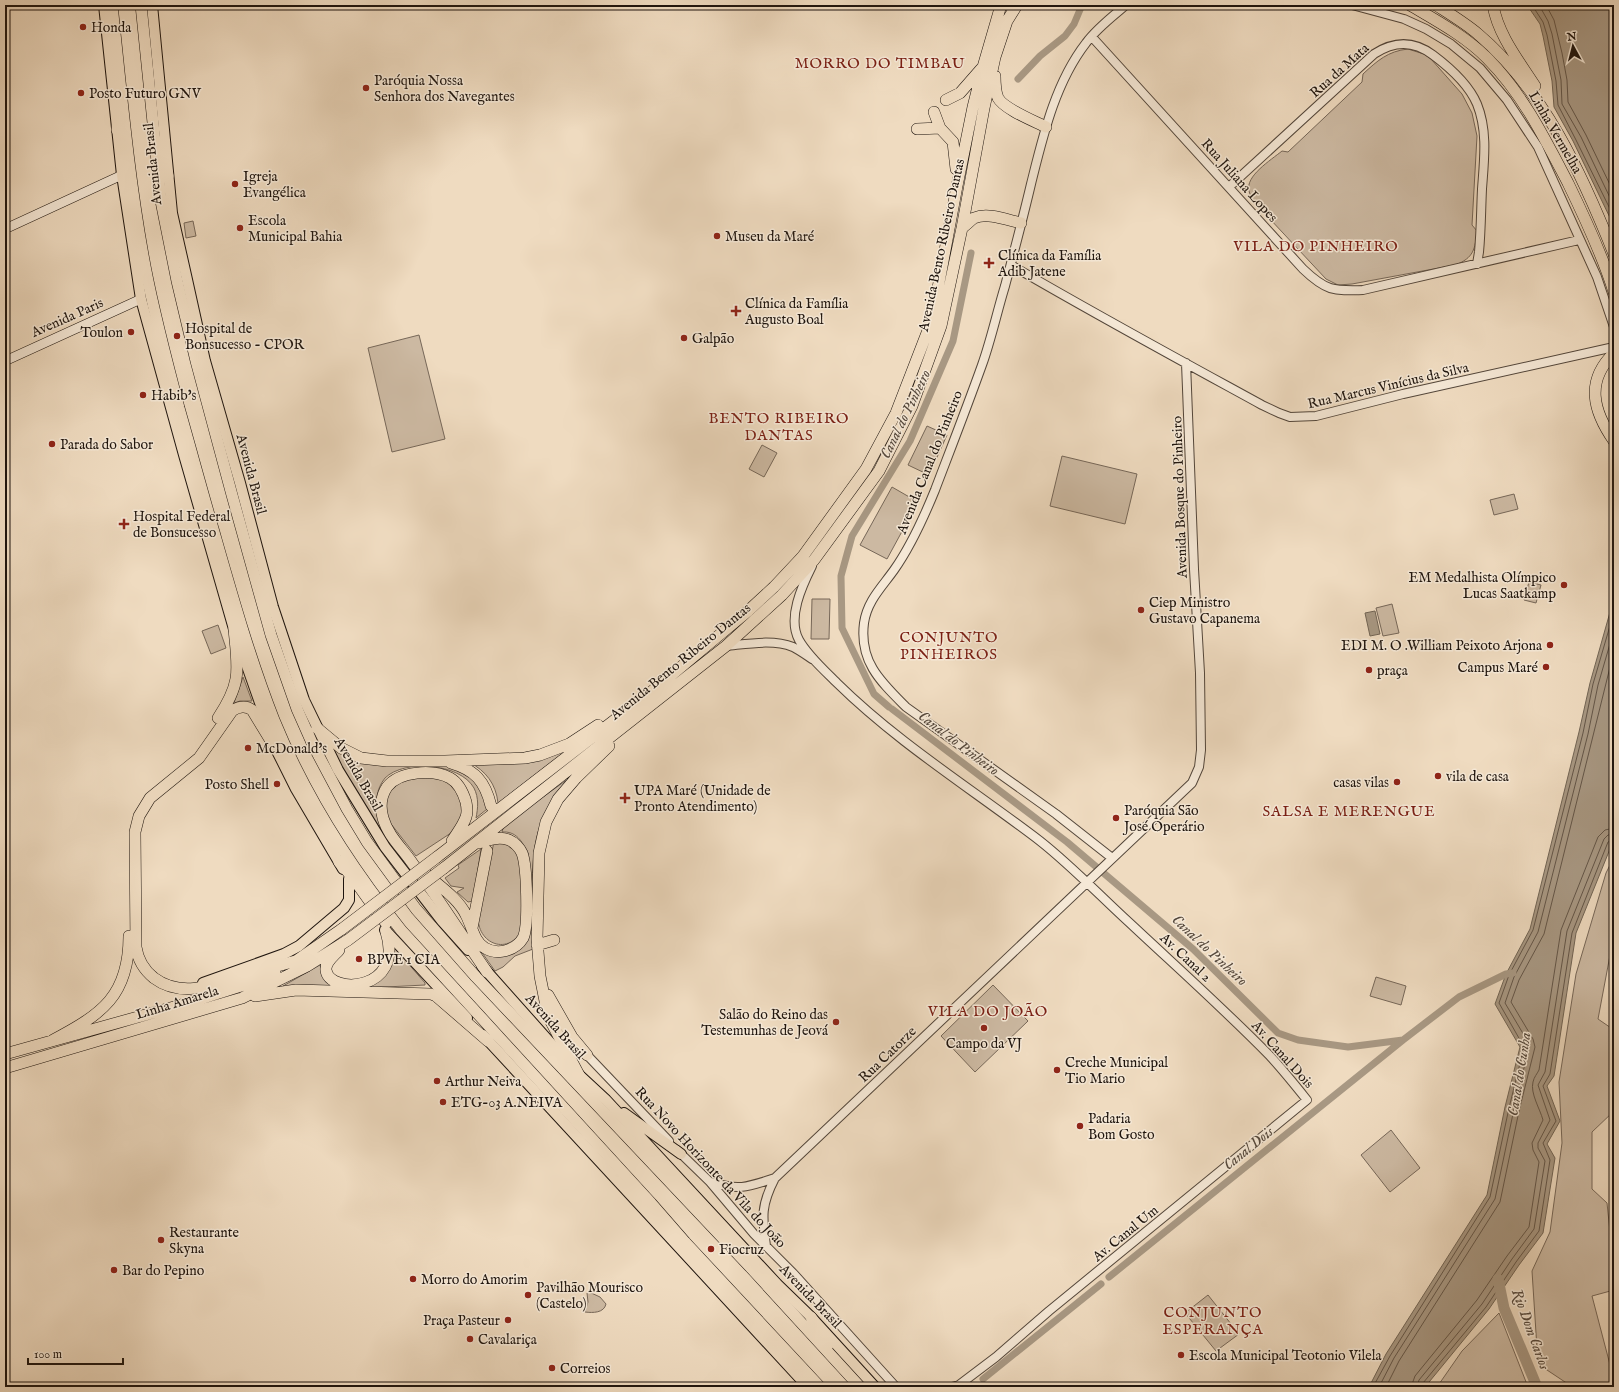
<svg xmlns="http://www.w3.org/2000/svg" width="1619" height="1392" font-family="'IM FELL English',serif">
<rect width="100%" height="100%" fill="#efdbc0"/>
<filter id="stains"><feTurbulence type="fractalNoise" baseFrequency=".005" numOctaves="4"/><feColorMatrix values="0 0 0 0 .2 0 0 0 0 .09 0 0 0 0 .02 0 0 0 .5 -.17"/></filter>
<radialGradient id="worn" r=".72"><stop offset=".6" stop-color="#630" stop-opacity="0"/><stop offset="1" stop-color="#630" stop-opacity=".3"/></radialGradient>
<path fill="#ccb9a2" stroke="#766758" d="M1408 49 1424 54 1431 59 1462 94 1472 113 1477 136 1472 225 1477 231C1475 249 1474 258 1455 265L1352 284 1338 285 1326 279 1255 203C1253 199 1250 196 1249 191 1245 176 1271 160 1282 151L1288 152 1362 82 1363 74C1377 61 1388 51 1408 49Z
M193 221 196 236 186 238 184 223Z
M419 335 445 439 392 452 368 348Z
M927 426 947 435 929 475 908 465Z
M762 445 777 453 764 477 749 469Z
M1062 456 1137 474 1125 524 1050 506Z
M892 487 918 502 887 559 860 545Z
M1514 494 1518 509 1494 515 1490 500Z
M1529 582 1541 585 1536 603 1524 600Z
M812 599H830L829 639H811Z
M1392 604 1399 633 1383 636 1376 608Z
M218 625 226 648 211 654 202 631Z
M243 677 252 701H240L234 703Z
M326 740 340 750 445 764 460 768 483 786 487 809 476 818C478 808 479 798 474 788 460 763 404 759 385 778 376 789 375 803 377 816L408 862 405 864 360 800Z
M575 744 498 803C496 784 486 771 469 762Z
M438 775 459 789 464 814 454 831 416 856 388 820 384 802 389 789 398 781Z
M568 779C557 796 544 812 538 832 529 863 533 915 533 949L515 956 503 967 495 971 478 947 519 948 528 853C522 841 516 831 502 832L504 825Z
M494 842 511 844 521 856 523 926C513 956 478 947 478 917 478 911 481 903 482 896 486 878 490 860 494 842Z
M481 849 473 901 468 902 457 892 464 888 451 886 445 878 459 868 458 865Z
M1614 857V934L1598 1019 1614 1030V1111L1592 1132V1189L1607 1203 1614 1270V1290L1592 1296 1614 1380V1387H1570L1568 1384 1538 1364 1532 1271 1550 1232 1562 1143 1559 1082 1576 974 1606 873Z
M393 946 425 983V985L366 988 377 982Z
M320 965 324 979 331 986 284 988 283 986Z
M1376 977 1406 986 1401 1005 1370 996Z
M993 985 1028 1021 975 1072 941 1036Z
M1391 1130 1420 1168 1390 1192 1361 1155Z
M589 1292 600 1297 606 1304C604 1313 593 1313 585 1312L588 1302 587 1293Z
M1208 1295 1239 1334 1216 1351 1185 1313Z
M1499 1313 1528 1387H1437L1462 1351Z"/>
<path fill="#a89883" stroke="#716454" d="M1527 5H1614V226L1573 141 1554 107 1552 81 1543 36 1540 24Z
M1614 598V839L1576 933 1554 1076 1547 1086 1560 1121 1547 1144 1555 1158 1543 1233 1519 1265 1489 1309 1425 1387H1369L1386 1354 1487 1195 1505 1107 1520 1047 1495 1004 1506 974 1530 929 1579 732 1590 683Z
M1375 611 1380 634 1370 636 1365 613Z"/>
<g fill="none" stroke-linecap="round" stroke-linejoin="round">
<path stroke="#645648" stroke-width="1" d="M1532 5 1543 22 1547 35 1556 81 1558 105 1576 140 1614 217
M1539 5 1548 21 1552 34 1561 80 1562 104 1581 137 1614 206
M1546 5 1554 20 1562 53 1567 80 1568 102 1586 135 1614 193
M1373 1387 1390 1356 1490 1197 1509 1108 1524 1047 1499 1003 1509 975 1533 930 1583 733 1593 684 1614 612
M1379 1387 1394 1358 1495 1199 1514 1109 1529 1047 1528 1042 1505 1003 1514 977 1538 932 1588 734 1598 685 1614 630
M1386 1387 1399 1361 1500 1202 1519 1111 1535 1047 1533 1039 1511 1002 1519 980 1544 934 1614 651
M1411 1387 1415 1376 1477 1300 1507 1256 1529 1227 1539 1162 1533 1150 1532 1143 1543 1120C1540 1109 1530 1093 1533 1082 1534 1077 1537 1074 1539 1070L1561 930 1598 837 1605 830 1614 828
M1417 1387 1419 1380 1482 1304 1512 1259 1534 1229 1545 1161 1538 1148V1143L1550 1120 1538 1085 1545 1072 1567 931 1604 839 1608 835 1614 834
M1422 1387 1423 1383 1486 1307 1516 1262 1539 1231 1550 1160 1543 1143 1556 1121 1543 1086 1550 1074 1572 933 1608 842 1614 839"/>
<path stroke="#a89883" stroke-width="7" d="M1018 79 1040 56 1065 36 1074 24 1082 5
M889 707 874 694 842 628 841 576 852 536 910 441 953 341 971 253
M892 709 1067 842 1193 949 1278 1033 1298 1040 1348 1047 1403 1040 1459 997 1506 974 1513 973
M1109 1277 1403 1040
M983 1379 1101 1284"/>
<path stroke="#a89883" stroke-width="11" d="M1498 1279 1504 1308 1537 1387"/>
<g stroke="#53463a" stroke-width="10">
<path id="tertiary" d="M1352 5 1404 19 1426 29 1451 44 1480 68 1507 100 1538 147 1597 277 1614 327
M1092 37 1303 269C1326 291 1333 291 1363 290L1579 240
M1229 187 1374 54C1394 41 1413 40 1433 55 1449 67 1469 85 1477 104 1488 131 1484 161 1482 189 1481 210 1481 231 1479 252L1477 264
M1011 265C1093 313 1178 359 1262 405L1279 413 1290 417 1316 416 1403 394 1614 347
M812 566C802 586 787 618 799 640 808 656 824 670 837 683 898 743 972 789 1040 841 1073 867 1102 898 1133 926 1179 969 1226 1011 1270 1056 1283 1070 1295 1085 1307 1100L1049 1311 996 1357 959 1385 952 1387
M726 646C747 644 773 639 793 647 799 650 806 655 812 659
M1112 858 1056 814 906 707C881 682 859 662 864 623 867 601 882 587 894 570 911 546 924 517 935 490 951 448 967 407 982 365 991 340 997 312 1005 286 1014 252 1023 218 1031 184 1043 136 1055 83 1086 43 1097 28 1112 17 1126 5
M587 1055 669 1141
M677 1150 710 1182 754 1234 793 1273 896 1387
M711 1182C739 1191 748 1187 775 1178
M766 1246C762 1216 761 1205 775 1178L1192 783 1199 767 1201 750 1200 673 1194 569 1186 363"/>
</g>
<g stroke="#1f150e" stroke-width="10">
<path id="secondary" d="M5 229 122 175
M5 361 141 299"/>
</g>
<g stroke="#1f150e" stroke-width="12">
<path id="trunk" d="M104 5 122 175 141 299 184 455 234 629 277 751 296 789 343 869
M152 5 172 213 186 275 205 361 240 483 273 607 304 700 338 770 385 847 442 921 468 950
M385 930 467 1018
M482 966 579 1075 606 1100 777 1284 811 1317 875 1387
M203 983 284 954 299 946 344 908 349 900V879
M483 1035 808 1387
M624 1113 681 1154"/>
</g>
<g stroke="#1f150e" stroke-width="12">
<path id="motorway" d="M112 5C121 88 128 172 143 255 152 307 166 358 179 408 191 450 202 491 214 532 232 595 250 659 274 720 305 796 350 866 401 930L651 1203 685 1242 820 1387
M141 5 161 201 177 281 196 361 232 495 271 635 297 709 313 745 347 809 367 842 416 909 476 977 751 1268 860 1387
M1410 5C1437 21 1465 36 1487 58 1523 94 1545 139 1568 183 1585 218 1602 254 1614 292
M1436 5C1450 14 1465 23 1478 34 1544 90 1582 174 1614 254
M1493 5C1498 35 1519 61 1535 86
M995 76C995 83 995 91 998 98 1004 109 1034 121 1046 127
M946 100 960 93 981 69
M934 112 940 128 953 142 956 169
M917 129 940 128
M117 130 119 110
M161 145 168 176
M962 228C966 225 970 221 974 218 988 212 1007 220 1021 223
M1614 353C1585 381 1593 411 1614 441
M218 718C242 682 238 670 234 629
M317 728 341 748 361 758 387 761H445L525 758 540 755 569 744 598 725
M277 751 252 710C246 705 237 707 232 711L199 758 150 798 139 816 135 832 136 947C138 961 144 970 154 978 182 999 216 984 245 975 263 970 281 965 299 960
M451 763C475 770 485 781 491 806
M452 841C457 833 463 826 466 817 468 812 467 807 466 802 463 792 459 783 450 778 433 769 399 771 387 787 381 796 380 808 383 818 388 836 403 849 413 864 439 899 462 936 487 972
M437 857 651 692 748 611 774 587 803 556 866 469 896 413 932 320 957 186 973 107 983 67 1001 5
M339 862C357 880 369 903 386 923
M444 868 726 646 782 595 814 560 879 471 912 406 941 326 962 228 984 108 995 57 1007 21 1017 5
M426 874C439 886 458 898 466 915 472 926 474 942 485 948 498 956 516 950 523 938 529 926 527 866 522 853 520 848 514 842 509 840 499 836 488 840 479 843
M472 928 487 851
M537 945 554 940
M339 950C335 955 325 962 326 970 329 995 405 992 386 932
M293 963 342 929
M548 995 572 1037 587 1055
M255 996 296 990 431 994 436 996 488 1041
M53 1040C102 1014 129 996 129 936
M5 1054 181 1005 257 981 275 973
M5 1068 242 998 307 966 348 940
M579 1075 548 1016 540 976 537 939 539 853 546 822 558 799 576 778 609 746
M811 1317 828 1345"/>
</g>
<use href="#tertiary" stroke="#f5e8d6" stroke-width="8"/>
<use href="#secondary" stroke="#f5e8d6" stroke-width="9"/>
<use href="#trunk" stroke="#efdbc0" stroke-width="10"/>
<use href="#motorway" stroke="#efdbc0" stroke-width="11"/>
<g stroke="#1f150e" stroke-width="12" stroke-linecap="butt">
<path id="motorway-bridge" d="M342 929 437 857
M348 940 444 868"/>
</g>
<use href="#motorway-bridge" stroke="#efdbc0" stroke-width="11"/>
</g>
<g fill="#8f2418" stroke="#f5e8d6" stroke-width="1.5">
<circle cx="83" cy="27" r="4"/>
<circle cx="366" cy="88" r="4"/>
<circle cx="81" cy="93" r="4"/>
<circle cx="235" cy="184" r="4"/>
<circle cx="240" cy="228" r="4"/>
<circle cx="717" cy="236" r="4"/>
<path d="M987 257h4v4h4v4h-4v4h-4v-4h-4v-4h4z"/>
<path d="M734 305h4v4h4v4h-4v4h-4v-4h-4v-4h4z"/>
<circle cx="131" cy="332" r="4"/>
<circle cx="177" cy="336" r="4"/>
<circle cx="684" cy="338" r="4"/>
<circle cx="143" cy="395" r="4"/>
<circle cx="52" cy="444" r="4"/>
<path d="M122 518h4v4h4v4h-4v4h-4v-4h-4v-4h4z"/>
<circle cx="1564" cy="585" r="4"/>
<circle cx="1141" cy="610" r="4"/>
<circle cx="1550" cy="645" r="4"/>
<circle cx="1546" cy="667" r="4"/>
<circle cx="1369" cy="670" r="4"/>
<circle cx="248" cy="748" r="4"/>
<circle cx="1438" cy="776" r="4"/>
<circle cx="1397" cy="782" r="4"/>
<circle cx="277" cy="784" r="4"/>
<path d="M623 792h4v4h4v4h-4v4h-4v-4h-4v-4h4z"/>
<circle cx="1116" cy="818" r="4"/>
<circle cx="359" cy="959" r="4"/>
<circle cx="836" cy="1022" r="4"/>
<circle cx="984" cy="1028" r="4"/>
<circle cx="1057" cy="1070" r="4"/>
<circle cx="437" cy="1081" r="4"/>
<circle cx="443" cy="1102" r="4"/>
<circle cx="1080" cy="1126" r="4"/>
<circle cx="161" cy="1240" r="4"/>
<circle cx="711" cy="1249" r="4"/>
<circle cx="114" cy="1270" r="4"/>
<circle cx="413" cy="1279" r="4"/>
<circle cx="528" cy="1295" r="4"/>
<circle cx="508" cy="1320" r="4"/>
<circle cx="470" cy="1339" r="4"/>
<circle cx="1181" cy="1355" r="4"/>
<circle cx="552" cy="1368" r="4"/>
</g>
<g text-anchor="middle" stroke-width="3" stroke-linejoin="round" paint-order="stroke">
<g font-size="14" fill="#1f150e" stroke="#f5e8d6" text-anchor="start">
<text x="91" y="32">Honda</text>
<text x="374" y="85">Paróquia Nossa<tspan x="374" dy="16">Senhora dos Navegantes</tspan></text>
<text x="89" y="98">Posto Futuro GNV</text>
<text x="243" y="181">Igreja<tspan x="243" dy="16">Evangélica</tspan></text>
<text x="248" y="225">Escola<tspan x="248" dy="16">Municipal Bahia</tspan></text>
<text x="725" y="241">Museu da Maré</text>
<text x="998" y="260">Clínica da Família<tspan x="998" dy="16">Adib Jatene</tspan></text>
<text x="745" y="308">Clínica da Família<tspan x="745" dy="16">Augusto Boal</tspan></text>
<text x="185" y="333">Hospital de<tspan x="185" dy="16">Bonsucesso - CPOR</tspan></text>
<text x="123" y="337" text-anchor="end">Toulon</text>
<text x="692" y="343">Galpão</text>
<text x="151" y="400">Habib's</text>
<text x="60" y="449">Parada do Sabor</text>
<text x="133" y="521">Hospital Federal<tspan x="133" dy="16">de Bonsucesso</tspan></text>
<text x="1556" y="582" text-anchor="end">EM Medalhista Olímpico<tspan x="1556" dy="16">Lucas Saatkamp</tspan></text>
<text x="1149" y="607">Ciep Ministro<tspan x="1149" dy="16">Gustavo Capanema</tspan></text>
<text x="1542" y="650" text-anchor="end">EDI M. O .William Peixoto Arjona</text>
<text x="1538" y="672" text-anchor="end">Campus Maré</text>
<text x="1377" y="675">praça</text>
<text x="256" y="753">McDonald's</text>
<text x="1446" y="781">vila de casa</text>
<text x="1389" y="787" text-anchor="end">casas vilas</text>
<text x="269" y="789" text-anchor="end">Posto Shell</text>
<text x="634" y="795">UPA Maré (Unidade de<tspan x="634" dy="16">Pronto Atendimento)</tspan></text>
<text x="1124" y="815">Paróquia São<tspan x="1124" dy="16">José Operário</tspan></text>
<text x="367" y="964">BPVE 1 CIA</text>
<text x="828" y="1019" text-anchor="end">Salão do Reino das<tspan x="828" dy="16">Testemunhas de Jeová</tspan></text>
<text x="984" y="1048" text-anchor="middle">Campo da VJ</text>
<text x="1065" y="1067">Creche Municipal<tspan x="1065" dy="16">Tio Mario</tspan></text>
<text x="445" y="1086">Arthur Neiva</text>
<text x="451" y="1107">ETG-03 A.NEIVA</text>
<text x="1088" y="1123">Padaria<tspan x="1088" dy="16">Bom Gosto</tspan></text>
<text x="169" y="1237">Restaurante<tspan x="169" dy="16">Skyna</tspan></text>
<text x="719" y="1254">Fiocruz</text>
<text x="122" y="1275">Bar do Pepino</text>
<text x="421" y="1284">Morro do Amorim</text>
<text x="536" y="1292">Pavilhão Mourisco<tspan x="536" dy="16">(Castelo)</tspan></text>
<text x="500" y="1325" text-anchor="end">Praça Pasteur</text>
<text x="478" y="1344">Cavalariça</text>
<text x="1189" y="1360">Escola Municipal Teotonio Vilela</text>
<text x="560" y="1373">Correios</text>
</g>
<g font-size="14" fill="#1f150e" stroke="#f5e8d6">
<text transform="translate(1339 70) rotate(-42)" y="5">Rua da Mata</text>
<text transform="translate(1556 132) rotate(60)" y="5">Linha Vermelha</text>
<text transform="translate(152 164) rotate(-96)" y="5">Avenida Brasil</text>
<text transform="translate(1240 180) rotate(48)" y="5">Rua Juliana Lopes</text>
<text transform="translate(941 245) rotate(-78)" y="5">Avenida Bento Ribeiro Dantas</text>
<text transform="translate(67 317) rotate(-24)" y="5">Avenida Paris</text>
<text transform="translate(1388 385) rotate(-13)" y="5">Rua Marcus Vinícius da Silva</text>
<text transform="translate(929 462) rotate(-68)" y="5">Avenida Canal do Pinheiro</text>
<text transform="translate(252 474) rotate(75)" y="5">Avenida Brasil</text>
<text transform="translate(1179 497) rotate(-92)" y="5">Avenida Bosque do Pinheiro</text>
<text transform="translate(680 661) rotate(-39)" y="5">Avenida Bento Ribeiro Dantas</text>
<text transform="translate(359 774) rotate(60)" y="5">Avenida Brasil</text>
<text transform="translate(1186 957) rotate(43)" y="5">Av. Canal 2</text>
<text transform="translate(177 1002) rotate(-17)" y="5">Linha Amarela</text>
<text transform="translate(556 1026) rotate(48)" y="5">Avenida Brasil</text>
<text transform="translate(887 1054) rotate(-44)" y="5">Rua Catorze</text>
<text transform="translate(1283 1054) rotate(48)" y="5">Av. Canal Dois</text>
<text transform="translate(711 1167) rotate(47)" y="5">Rua Novo Horizonte da Vila do João</text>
<text transform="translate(1125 1233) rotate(-39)" y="5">Av. Canal Um</text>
<text transform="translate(811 1296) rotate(46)" y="5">Avenida Brasil</text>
</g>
<g font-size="15" letter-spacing="1" fill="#7a1f14" stroke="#f5e8d6">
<text x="880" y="68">MORRO DO TIMBAU</text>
<text x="1316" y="251">VILA DO PINHEIRO</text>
<text x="779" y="423">BENTO RIBEIRO<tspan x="779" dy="17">DANTAS</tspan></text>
<text x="949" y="642">CONJUNTO<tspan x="949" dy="17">PINHEIROS</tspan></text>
<text x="1349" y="816">SALSA E MERENGUE</text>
<text x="988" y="1016">VILA DO JOÃO</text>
<text x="1213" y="1317">CONJUNTO<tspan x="1213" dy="17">ESPERANÇA</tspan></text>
</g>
<g font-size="15" font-style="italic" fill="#56493d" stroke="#f5e8d6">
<text transform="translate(905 414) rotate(-64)" y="5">Canal do Pinheiro</text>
<text transform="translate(959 743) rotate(37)" y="5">Canal do Pinheiro</text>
<text transform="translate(1210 950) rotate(43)" y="5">Canal do Pinheiro</text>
<text transform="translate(1519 1074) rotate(-81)" y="5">Canal do Cunha</text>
<text transform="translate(1248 1148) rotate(-39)" y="5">Canal Dois</text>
<text transform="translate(1531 1329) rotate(70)" y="5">Rio Dom Carlos</text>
</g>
</g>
<rect width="1619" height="1392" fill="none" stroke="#efdbc0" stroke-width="20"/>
<rect x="6" y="6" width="1607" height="1380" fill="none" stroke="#1f150e" stroke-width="2"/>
<rect x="10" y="10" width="1599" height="1372" fill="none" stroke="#1f150e"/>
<g transform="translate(1573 46) rotate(353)" stroke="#f5e8d6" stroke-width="3" paint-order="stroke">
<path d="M0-3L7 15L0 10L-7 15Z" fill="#1f150e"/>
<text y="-6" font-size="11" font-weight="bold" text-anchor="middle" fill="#1f150e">N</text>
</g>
<path d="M28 1358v6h95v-6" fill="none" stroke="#1f150e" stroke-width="2"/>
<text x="34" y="1358" font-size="12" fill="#1f150e" stroke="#f5e8d6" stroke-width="3" paint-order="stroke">100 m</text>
<rect width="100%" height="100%" filter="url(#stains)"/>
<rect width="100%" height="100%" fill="url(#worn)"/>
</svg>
